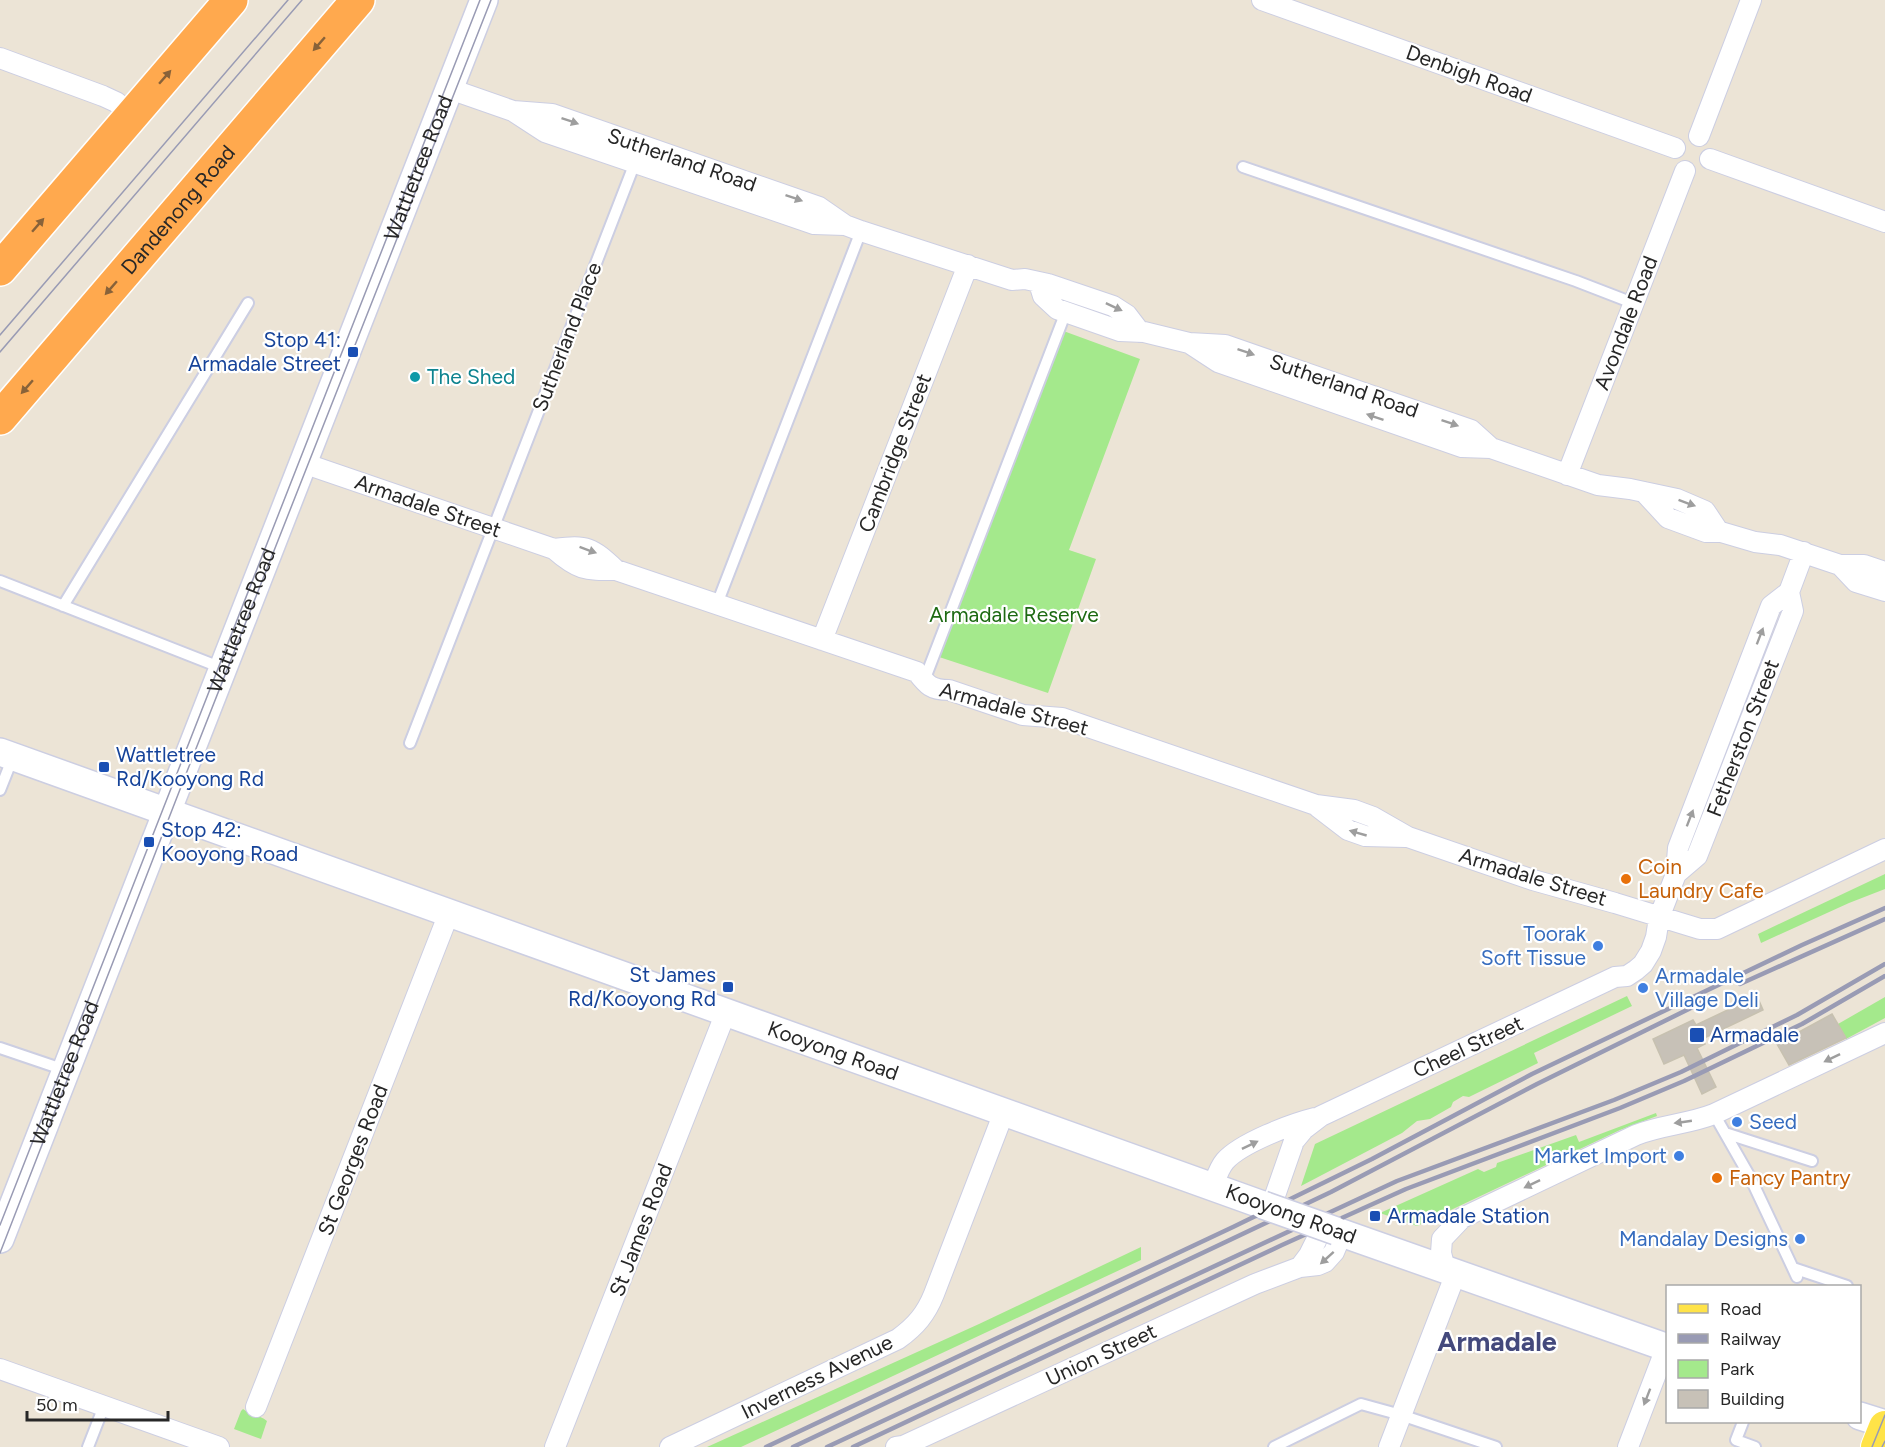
<svg xmlns="http://www.w3.org/2000/svg" width="1885" height="1447" font-family="Figtree,sans-serif">
<rect width="100%" height="100%" fill="#ece4d6"/>
<path fill="#a4e98c" d="M1058 329 1140 359 1069 550 1096 559 1048 693 936 656Z
M1885 874V889L1849 903 1761 943 1758 934Z
M1627 996 1632 1006 1534 1053 1538 1063 1469 1097 1463 1096 1453 1102 1451 1107 1430 1119 1417 1121 1402 1133 1301 1186 1315 1144Z
M1885 997V1018L1846 1039 1838 1024Z
M1656 1113 1657 1116 1620 1130 1417 1226 1380 1213 1478 1169 1484 1172 1496 1167 1497 1163 1576 1135 1579 1142Z
M1141 1247V1260L741 1447H707L979 1324Z
M243 1409C252 1416 260 1415 267 1421L261 1439 234 1429 241 1411Z"/>
<path fill="#c7c1b7" stroke="#c7c1b0" stroke-width="1.5" d="M1757 996 1763 1010 1702 1039 1705 1044 1697 1048 1716 1087 1702 1094 1684 1055 1664 1064 1653 1039 1693 1020 1696 1025Z
M1832 1014 1846 1038 1789 1065 1777 1044Z"/>
<g fill="none" stroke-linecap="round" stroke-linejoin="round">
<g stroke="#cccee2" stroke-width="14">
<path id="lane" d="M1243 167 1576 281 1633 303
M0 581 222 668
M717 604 861 231
M63 606 248 303
M924 681 1067 309
M410 743 636 160
M0 790 13 757
M0 1048 65 1070
M1714 1114 1750 1177 1797 1277
M1725 1133 1812 1161
M1793 1268 1847 1286
M1743 1422 1736 1440 1755 1447
M88 1447 104 1406
M1274 1447 1361 1404 1401 1415 1496 1447"/>
</g>
<g stroke="#cccee2" stroke-width="22">
<path id="street" d="M1262 0 1675 148
M0 58 103 96 116 102 133 115
M450 89 513 111 545 132 814 224 845 225
M513 111 552 114 819 207 845 225 861 231 1012 280 1025 279 1048 284 1113 306 1127 315 1140 332
M1699 136 1751 0
M1710 159 1885 222
M1039 283 1043 296 1057 309 1120 331 1144 332 1189 343 1225 345 1471 430 1491 448
M1189 343 1218 362 1462 447 1491 448 1598 485 1630 489 1677 499 1705 511 1719 532
M303 463 554 549C578 570 584 570 616 570L917 672C927 685 931 690 949 690L1023 715 1062 718 1316 805 1354 810 1373 817 1408 837 1533 880 1615 903 1700 929H1717L1885 849
M1567 475 1685 171
M1644 492 1668 518 1706 532H1721L1755 542 1780 545 1840 565H1864L1885 572
M554 549C588 545 591 547 616 570
M1840 565 1856 582 1885 591
M822 640 968 265
M1318 807 1348 830 1365 836 1406 837
M1676 874 1697 856 1793 611 1789 592
M1213 1186C1216 1178 1219 1168 1225 1161 1241 1143 1291 1124 1315 1118
M1271 1207 1294 1141 1304 1129 1321 1116 1615 977 1627 976 1636 970 1643 964 1651 951 1656 937 1659 918 1676 874 1678 848 1771 606 1789 592 1804 552
M1300 1267 1309 1255 1317 1239
M1445 1269 1441 1253 1442 1239 1462 1218 1636 1135C1661 1125 1689 1124 1714 1114L1885 1033
M0 1369 219 1447
M256 1407 449 913
M555 1447 726 1012
M670 1447 898 1339C916 1326 926 1314 934 1294L1004 1112
M896 1447 903 1446 1255 1284 1300 1267 1318 1265 1325 1262 1334 1252 1342 1233
M1389 1447 1456 1273
M1628 1447 1666 1348"/>
</g>
<g stroke="#cccee2" stroke-width="30">
<g id="secondary">
<path id="s1" d="M0 752 1263 1205"/>
<path d="M1336 1231 1668 1348"/>
<path id="s2" d="M0 1239 484 0"/>
<path d="M1860 1416 1885 1424"/>
</g>
</g>
<g stroke="#fff" stroke-width="34">
<path id="primary" d="M1877 1447 1885 1427"/>
</g>
<g stroke="#fff" stroke-width="36">
<g id="highway">
<path d="M0 269 231 0"/>
<path id="s3" d="M0 418 358 0"/>
</g>
</g>
<use href="#lane" stroke="#fff" stroke-width="10"/>
<use href="#street" stroke="#fff" stroke-width="20"/>
<use href="#secondary" stroke="#fff" stroke-width="27"/>
<use href="#primary" stroke="#ffe348" stroke-width="32"/>
<use href="#highway" stroke="#ffa94e" stroke-width="33"/>
<path stroke="#999bb4" stroke-width="1.5" d="M0 335 288 0
M0 352 302 0
M0 1225 480 0
M0 1253 186 774 491 0
M1872 1447 1885 1415
M1882 1447 1885 1441"/>
<path stroke="#999bb4" stroke-width="4.5" d="M1740 984 1885 919
M766 1447 1233 1227 1372 1159 1532 1074 1802 945 1885 908
M793 1447 1331 1192 1537 1084 1707 1000
M827 1447 1397 1181 1614 1100 1681 1072 1797 1015 1885 964
M853 1447 1282 1245 1406 1189 1620 1108 1684 1081 1802 1024 1885 976"/>
<g stroke="#cccee2" stroke-width="30" stroke-linecap="butt">
<path id="secondary-bridge" d="M1263 1205 1336 1231"/>
</g>
<use href="#secondary-bridge" stroke="#fff" stroke-width="27"/>
</g>
<defs><path id="oneway-solid" d="M-6-.8H1V-3.2L6.5 0L1 3.2V.8H-6Z" transform="scale(1.5)"/></defs>
<g fill="#886239">
<use href="#oneway-solid" transform="translate(319 44) rotate(131)"/>
<use href="#oneway-solid" transform="translate(165 77) rotate(-49)"/>
<use href="#oneway-solid" transform="translate(38 225) rotate(-49)"/>
<use href="#oneway-solid" transform="translate(111 288) rotate(131)"/>
<use href="#oneway-solid" transform="translate(27 387) rotate(131)"/>
</g>
<g fill="#9e9e9e">
<use href="#oneway-solid" transform="translate(570 121) rotate(19)"/>
<use href="#oneway-solid" transform="translate(794 198) rotate(19)"/>
<use href="#oneway-solid" transform="translate(1114 307) rotate(25)"/>
<use href="#oneway-solid" transform="translate(1246 352) rotate(19)"/>
<use href="#oneway-solid" transform="translate(1375 417) rotate(-161)"/>
<use href="#oneway-solid" transform="translate(1450 423) rotate(19)"/>
<use href="#oneway-solid" transform="translate(1687 503) rotate(20)"/>
<use href="#oneway-solid" transform="translate(588 550) rotate(20)"/>
<use href="#oneway-solid" transform="translate(1760 636) rotate(-69)"/>
<use href="#oneway-solid" transform="translate(1690 818) rotate(-69)"/>
<use href="#oneway-solid" transform="translate(1358 833) rotate(-164)"/>
<use href="#oneway-solid" transform="translate(1832 1058) rotate(154)"/>
<use href="#oneway-solid" transform="translate(1683 1122) rotate(172)"/>
<use href="#oneway-solid" transform="translate(1250 1145) rotate(-26)"/>
<use href="#oneway-solid" transform="translate(1532 1184) rotate(154)"/>
<use href="#oneway-solid" transform="translate(1327 1258) rotate(138)"/>
<use href="#oneway-solid" transform="translate(1647 1397) rotate(111)"/>
</g>
<g fill="#1a4fb4" stroke="#fff" stroke-width="2">
<rect x="347" y="346" width="12" height="12" rx="3"/>
<rect x="98" y="761" width="12" height="12" rx="3"/>
<rect x="143" y="836" width="12" height="12" rx="3"/>
<rect x="722" y="981" width="12" height="12" rx="3"/>
<rect x="1689" y="1027" width="16" height="16" rx="3"/>
<rect x="1369" y="1210" width="12" height="12" rx="3"/>
</g>
<circle fill="#0f9aa8" stroke="#fff" stroke-width="2" cx="415" cy="377" r="6"/>
<g fill="#e8710a" stroke="#fff" stroke-width="2">
<circle cx="1626" cy="879" r="6"/>
<circle cx="1717" cy="1178" r="6"/>
</g>
<g fill="#3f7fe0" stroke="#fff" stroke-width="2">
<circle cx="1598" cy="946" r="6"/>
<circle cx="1643" cy="988" r="6"/>
<circle cx="1737" cy="1122" r="6"/>
<circle cx="1679" cy="1156" r="6"/>
<circle cx="1800" cy="1239" r="6"/>
</g>
<g text-anchor="middle" stroke-width="4.5" stroke-linejoin="round" paint-order="stroke">
<g font-size="21" fill="#272727" stroke="#fff">
<text transform="translate(1469 74) rotate(20)" y="7">Denbigh Road</text>
<text transform="translate(682 160) rotate(19)" y="7">Sutherland Road</text>
<text dy="7" stroke="none"><textPath href="#s2" startOffset="1150">Wattletree Road</textPath></text>
<text dy="7" stroke="none"><textPath href="#s3" startOffset="274">Dandenong Road</textPath></text>
<text transform="translate(1626 323) rotate(-69)" y="7">Avondale Road</text>
<text transform="translate(567 337) rotate(-69)" y="7">Sutherland Place</text>
<text transform="translate(1344 386) rotate(19)" y="7">Sutherland Road</text>
<text transform="translate(895 453) rotate(-69)" y="7">Cambridge Street</text>
<text transform="translate(428 506) rotate(19)" y="7">Armadale Street</text>
<text dy="7" stroke="none"><textPath href="#s2" startOffset="664">Wattletree Road</textPath></text>
<text transform="translate(1014 709) rotate(15)" y="7">Armadale Street</text>
<text transform="translate(1743 738) rotate(-69)" y="7">Fetherston Street</text>
<text transform="translate(1533 877) rotate(17)" y="7">Armadale Street</text>
<text transform="translate(1468 1047) rotate(-25)" y="7">Cheel Street</text>
<text dy="7" stroke="none"><textPath href="#s1" startOffset="885">Kooyong Road</textPath></text>
<text dy="7" stroke="none"><textPath href="#s2" startOffset="178">Wattletree Road</textPath></text>
<text transform="translate(353 1160) rotate(-69)" y="7">St Georges Road</text>
<text transform="translate(1291 1214) rotate(20)" y="7">Kooyong Road</text>
<text transform="translate(641 1230) rotate(-69)" y="7">St James Road</text>
<text transform="translate(1101 1355) rotate(-25)" y="7">Union Street</text>
<text transform="translate(817 1377) rotate(-26)" y="7">Inverness Avenue</text>
</g>
<g font-size="21" fill="#164399" stroke="#fff" text-anchor="start">
<text x="341" y="347" text-anchor="end">Stop 41:<tspan x="341" dy="24">Armadale Street</tspan></text>
<text x="116" y="762">Wattletree<tspan x="116" dy="24">Rd/Kooyong Rd</tspan></text>
<text x="161" y="837">Stop 42:<tspan x="161" dy="24">Kooyong Road</tspan></text>
<text x="716" y="982" text-anchor="end">St James<tspan x="716" dy="24">Rd/Kooyong Rd</tspan></text>
<text x="1710" y="1042">Armadale</text>
<text x="1387" y="1223">Armadale Station</text>
</g>
<g font-size="21" fill="#0d838f" stroke="#fff" text-anchor="start">
<text x="427" y="384">The Shed</text>
</g>
<g font-size="21" fill="#1d6a12" stroke="#fff">
<text x="1014" y="622">Armadale Reserve</text>
</g>
<g font-size="21" fill="#c56008" stroke="#fff" text-anchor="start">
<text x="1638" y="874">Coin<tspan x="1638" dy="24">Laundry Cafe</tspan></text>
<text x="1729" y="1185">Fancy Pantry</text>
</g>
<g font-size="21" fill="#366cbe" stroke="#fff" text-anchor="end">
<text x="1586" y="941">Toorak<tspan x="1586" dy="24">Soft Tissue</tspan></text>
<text x="1655" y="983" text-anchor="start">Armadale<tspan x="1655" dy="24">Village Deli</tspan></text>
<text x="1749" y="1129" text-anchor="start">Seed</text>
<text x="1667" y="1163">Market Import</text>
<text x="1788" y="1246">Mandalay Designs</text>
</g>
<g font-size="27" font-weight="bold" fill="#44497c" stroke="#fff">
<text x="1497" y="1351">Armadale</text>
</g>
</g>
<rect x="1666" y="1285" width="195" height="138" fill="#ffffff" stroke="#a9a9a9" stroke-width="1.5"/>
<rect x="1678" y="1304" width="30" height="9" fill="#ffe348" stroke="#a9a9a9" stroke-width="1.5"/>
<text x="1720" y="1315" font-size="18" fill="#272727">Road</text>
<rect x="1678" y="1334" width="30" height="9" fill="#999bb4" stroke="#a9a9a9" stroke-width="1.5"/>
<text x="1720" y="1345" font-size="18" fill="#272727">Railway</text>
<rect x="1678" y="1360" width="30" height="18" fill="#a4e98c" stroke="#a9a9a9" stroke-width="1.5"/>
<text x="1720" y="1375" font-size="18" fill="#272727">Park</text>
<rect x="1678" y="1390" width="30" height="18" fill="#c7c1b7" stroke="#a9a9a9" stroke-width="1.5"/>
<text x="1720" y="1405" font-size="18" fill="#272727">Building</text>
<path d="M27 1411v9h141v-9" fill="none" stroke="#272727" stroke-width="3"/>
<text x="36" y="1411" font-size="18" fill="#272727" stroke="#ffffff" stroke-width="4.5" paint-order="stroke">50 m</text>
</svg>
